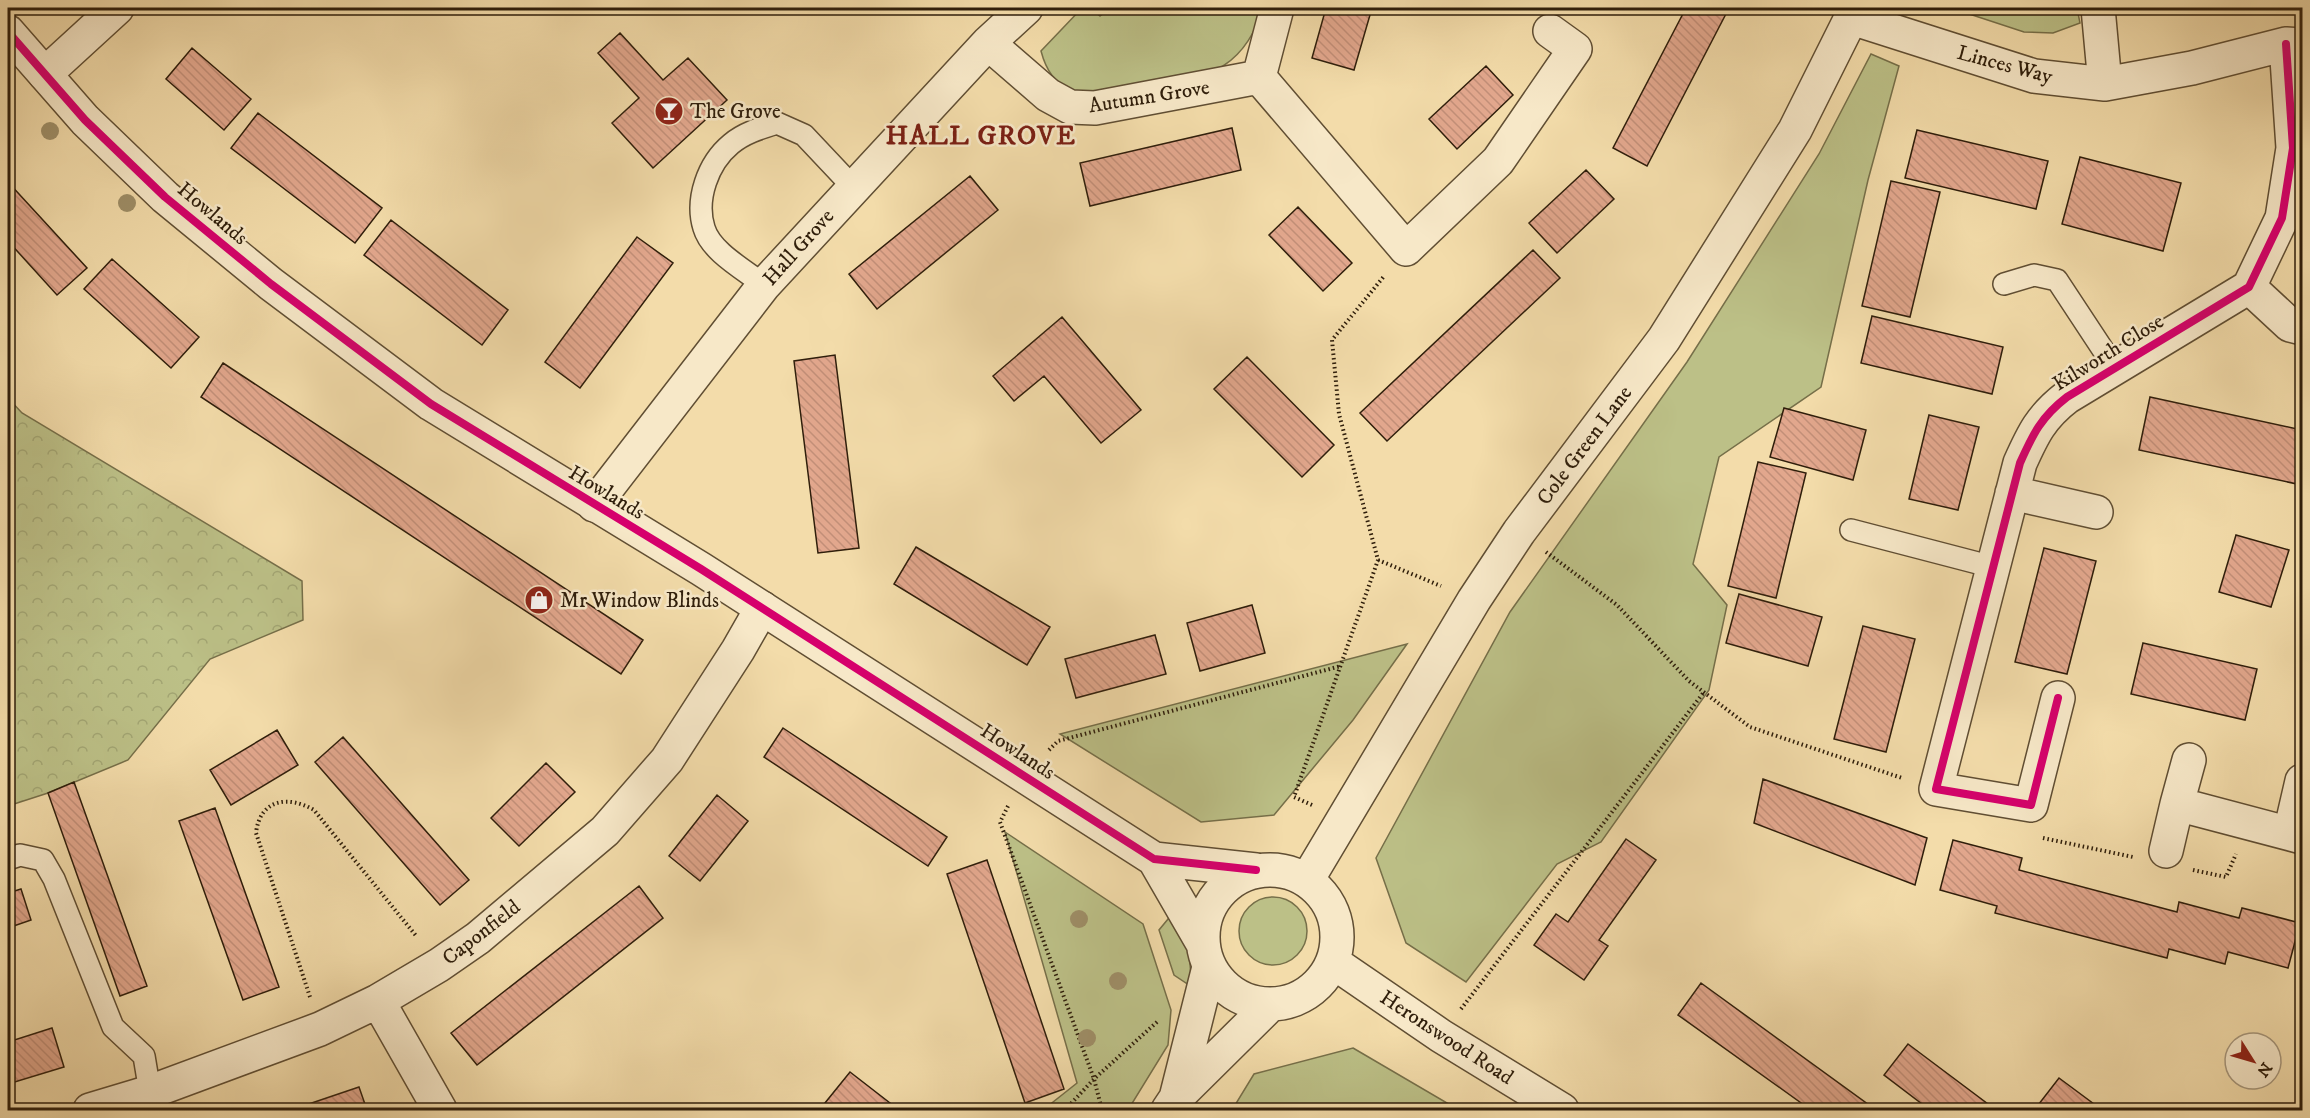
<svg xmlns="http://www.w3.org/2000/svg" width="2310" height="1118" font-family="'IM FELL DW Pica',serif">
<defs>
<pattern id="forest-crowns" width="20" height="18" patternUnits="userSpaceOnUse" patternTransform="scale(1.5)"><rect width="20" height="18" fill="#bcc087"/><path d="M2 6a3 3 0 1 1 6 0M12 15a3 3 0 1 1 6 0" fill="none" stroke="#a2a573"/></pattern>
<pattern id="building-back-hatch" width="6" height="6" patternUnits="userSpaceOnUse" patternTransform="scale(1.5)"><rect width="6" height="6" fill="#e2a78d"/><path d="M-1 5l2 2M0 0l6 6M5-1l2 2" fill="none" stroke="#c28f78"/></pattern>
</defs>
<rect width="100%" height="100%" fill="#f3dcaa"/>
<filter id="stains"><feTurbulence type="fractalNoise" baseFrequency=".00333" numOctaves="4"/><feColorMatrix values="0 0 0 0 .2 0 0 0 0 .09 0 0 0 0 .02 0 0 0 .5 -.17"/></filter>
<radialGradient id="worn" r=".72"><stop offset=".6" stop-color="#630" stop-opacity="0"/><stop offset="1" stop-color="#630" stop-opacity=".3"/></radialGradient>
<path fill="#bcc087" stroke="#766f49" stroke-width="1.5" d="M1082 8H1090L1100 16 1110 8H1264C1255 31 1245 52 1223 66 1208 76 1089 96 1074 91 1054 83 1046 70 1041 51Z
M1951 8H2077L2080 23 2053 33 2024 32Z
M1871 54 1899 66 1868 180 1821 387 1719 457 1693 564 1727 605 1709 690 1601 842 1557 864 1466 982 1406 943 1376 858 1510 612 1687 362 1819 154Z
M1407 644 1353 720 1274 815 1201 822 1060 734Z
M1005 832 1143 924 1171 1010 1168 1045 1128 1110H1043L1077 1083Z
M1239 931a34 34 0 1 1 68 0a34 34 0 1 1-68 0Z
M1173 913 1189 953 1192 987 1174 975 1159 930Z
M1353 1048 1459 1110H1232L1254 1074Z"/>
<path fill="url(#forest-crowns)" stroke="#766f49" stroke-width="1.5" d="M8 398 22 413 302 581 303 620 210 659 128 760 48 793 8 806Z"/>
<path fill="url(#building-back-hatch)" stroke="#2f1e0b" stroke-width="1.5" d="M1326 8H1372L1354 70 1312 58Z
M1686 8H1729L1647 166 1613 148Z
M620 33 663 80 688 58 727 100 653 168 612 123 639 98 598 53Z
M192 48 251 99 224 130 166 79Z
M1486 66 1513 95 1457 149 1429 119Z
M258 113 382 208 355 243 231 148Z
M1232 128 1241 170 1090 206 1080 163Z
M1917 130 2048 161 2036 209 1905 178Z
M2080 157 2181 183 2163 251 2062 224Z
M1586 170 1614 199 1557 253 1529 223Z
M970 176 998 210 877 309 849 274Z
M1891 181 1940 192 1910 317 1862 306Z
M8 182 87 268 57 295 8 241Z
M1298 207 1352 263 1323 291 1269 235Z
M391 220 508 310 482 345 364 255Z
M637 237 673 263 580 388 545 362Z
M1533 250 1560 278 1387 441 1360 413Z
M112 259 199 337 171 368 84 289Z
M1872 316 2003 347 1992 394 1861 363Z
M1062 317 1141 410 1101 443 1044 376 1014 401 993 376Z
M835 355 859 548 818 553 794 361Z
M1247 357 1334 445 1302 477 1214 389Z
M223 363 643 640 621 674 201 397Z
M2150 397 2302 430V459L2297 484 2139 450Z
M1784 408 1866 430 1853 480 1770 457Z
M1929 415 1979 427 1958 510 1909 499Z
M1758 462 1806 473 1776 598 1728 586Z
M2236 535 2289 550 2271 607 2219 592Z
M916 547 1050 627 1027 665 894 584Z
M2044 548 2096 561 2067 674 2015 662Z
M1739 594 1822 617 1808 666 1726 643Z
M1252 605 1265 653 1200 671 1187 623Z
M1863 626 1915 639 1886 752 1834 739Z
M1155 635 1166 674 1076 698 1065 659Z
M2143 643 2257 669 2245 720 2131 694Z
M783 728 947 837 928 866 764 757Z
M277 730 298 765 231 805 210 770Z
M343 737 469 880 440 905 315 762Z
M546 763 575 792 519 846 491 818Z
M1763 779 1927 838 1915 885 1754 823Z
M74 782 147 986 120 996 48 793Z
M717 795 748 821 700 881 669 856Z
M215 808 279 987 243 1000 179 821Z
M1626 839 1656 860 1599 940 1608 946 1584 980 1534 945 1556 914 1568 922Z
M1953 840 2022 858 2019 870 2177 912 2179 902 2239 918 2242 908 2300 923 2288 968 2228 952 2225 964 2169 949 2167 958 1995 913 1997 906 1940 890Z
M987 860 1064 1089 1025 1103 947 874Z
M639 886 663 918 477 1065 451 1033Z
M21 889 31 920 8 928V893Z
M1701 983 1869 1105 1865 1110H1811L1678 1015Z
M52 1028 64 1067 8 1084V1042Z
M1908 1044 1996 1110H1930L1884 1075Z
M850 1072 899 1110H834L825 1103Z
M2059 1078 2102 1110 2035 1109Z
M359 1087 367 1110H291Z"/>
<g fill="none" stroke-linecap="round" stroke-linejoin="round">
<g stroke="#604e33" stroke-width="24">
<path id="service" d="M2004 284 2034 275 2057 280 2115 368
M764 285C745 270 711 252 704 228 695 199 708 163 731 144 744 133 761 128 777 123L804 135 853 187
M1851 530 1993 567
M8 859 20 855 43 860 54 879 113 1027 144 1056 150 1092"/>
</g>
<g stroke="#604e33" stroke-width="36">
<path id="minor" d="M2098 8 2105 84
M1852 18 2034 76 2105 84 2192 68 2286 44 2302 45
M988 43 1048 95 1070 107 1095 108 1259 77 1277 8
M45 74 117 8
M1259 77 1406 249 1498 161 1575 49 1550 31
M2249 287 2290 325 2302 328
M2012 493 2096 512
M594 505 764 285 988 43 1026 8
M2058 698 2031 805 1936 789 2020 463C2033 434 2041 417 2067 397L2249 287 2282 218 2293 148 2286 44
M2189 760 2177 804 2302 837
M2290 833 2302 781
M2166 851 2177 804
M378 1001 440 1110
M90 1110 150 1092 320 1029 378 1001 439 965 478 938 605 831 667 760 738 650 762 608"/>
</g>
<g stroke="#604e33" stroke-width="36">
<path id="tertiary" d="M8 32 85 120 165 197 271 284 431 404 701 569 1154 859 1256 870
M1154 859 1202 942
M1203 937a67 67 0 1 1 134 0a67 67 0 1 1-134 0Z
M1307 880 1474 600 1519 532 1664 339 1795 130 1856 8
M1333 962 1441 1036 1562 1110
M1176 1098 1209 967
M1168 1110 1176 1098 1270 1005"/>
</g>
<path stroke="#2f1e0b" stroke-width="4" stroke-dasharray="1.5 3" stroke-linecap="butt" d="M1546 552 1617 605 1689 681 1750 727 1902 778
M1378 560 1441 586
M1049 750 1058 741 1341 666
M1312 805 1294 797 1378 560 1339 414 1332 340 1385 275
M1008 806 1000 822 1094 1079 1102 1110
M2043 838 2133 857
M2193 870 2226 877 2236 854
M310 997 256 833C260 799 288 795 314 810L417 937
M1461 1009 1704 692
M1065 1110 1094 1079 1158 1021"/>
<use href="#service" stroke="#f7e8c8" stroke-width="21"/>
<use href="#minor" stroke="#f7e8c8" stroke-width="33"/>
<use href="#tertiary" stroke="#f7e8c8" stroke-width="33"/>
<g stroke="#f7e8c8" stroke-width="11">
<path id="cycleway" d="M8 32 85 120 165 197 271 284 431 404 701 569 1154 859 1256 870
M2058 698 2031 805 1936 789 2020 463C2033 434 2041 417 2067 397L2249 287 2282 218 2293 148 2286 44"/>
</g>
<use href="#cycleway" stroke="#d6006c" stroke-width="8"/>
</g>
<g fill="#9e8e67">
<circle cx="50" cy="131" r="9"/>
<circle cx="127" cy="203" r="9"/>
<circle cx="1079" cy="919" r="9"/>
<circle cx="1118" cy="981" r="9"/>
<circle cx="1087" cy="1038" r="9"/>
</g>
<defs>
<g id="bar-disc" transform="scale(1.5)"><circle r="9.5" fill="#8f2418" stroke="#f7e8c8"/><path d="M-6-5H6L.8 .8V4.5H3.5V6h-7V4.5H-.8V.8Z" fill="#fff"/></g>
<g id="shop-disc" transform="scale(1.5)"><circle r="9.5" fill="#8f2418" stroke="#f7e8c8"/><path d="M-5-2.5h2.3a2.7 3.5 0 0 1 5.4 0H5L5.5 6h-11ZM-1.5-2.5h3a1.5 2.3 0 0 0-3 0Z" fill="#fff"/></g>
</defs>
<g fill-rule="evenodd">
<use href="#bar-disc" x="669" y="111"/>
<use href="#shop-disc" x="539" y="600"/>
</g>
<g text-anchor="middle" stroke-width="5" stroke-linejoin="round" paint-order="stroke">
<g font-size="21" fill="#2f1e0b" stroke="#f7e8c8">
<text transform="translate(2005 64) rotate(15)" y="7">Linces Way</text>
<text transform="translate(1149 96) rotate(-9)" y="7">Autumn Grove</text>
<text transform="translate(213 213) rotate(40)" y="7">Howlands</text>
<text transform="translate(798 247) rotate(-48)" y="7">Hall Grove</text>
<text transform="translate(2108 352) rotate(-32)" y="7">Kilworth Close</text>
<text transform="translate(1584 445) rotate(-53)" y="7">Cole Green Lane</text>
<text transform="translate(607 492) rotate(31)" y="7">Howlands</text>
<text transform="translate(1018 751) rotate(33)" y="7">Howlands</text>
<text transform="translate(481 932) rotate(-38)" y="7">Caponfield</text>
<text transform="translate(1447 1037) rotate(33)" y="7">Heronswood Road</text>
</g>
<g font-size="21" fill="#2f1e0b" stroke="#f7e8c8" text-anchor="start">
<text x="690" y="118">The Grove</text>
<text x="560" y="607">Mr Window Blinds</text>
</g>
<g font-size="27" font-weight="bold" letter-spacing="1.5" fill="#7a1f14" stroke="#f7e8c8">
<text x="981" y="144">HALL GROVE</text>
</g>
</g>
<rect width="2310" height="1118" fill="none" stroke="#f3dcaa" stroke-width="30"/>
<rect x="9" y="9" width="2292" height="1100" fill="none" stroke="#2f1e0b" stroke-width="3"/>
<rect x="15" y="15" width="2280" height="1088" fill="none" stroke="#2f1e0b" stroke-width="1.5"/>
<g transform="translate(2253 1061) rotate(127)"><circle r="28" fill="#f7e8c8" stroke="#a7977c" stroke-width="1.5"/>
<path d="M0-4.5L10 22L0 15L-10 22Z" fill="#8f2418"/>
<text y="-9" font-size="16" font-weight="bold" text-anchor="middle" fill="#2f1e0b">N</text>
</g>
<rect width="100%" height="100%" filter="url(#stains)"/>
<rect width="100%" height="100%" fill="url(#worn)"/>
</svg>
